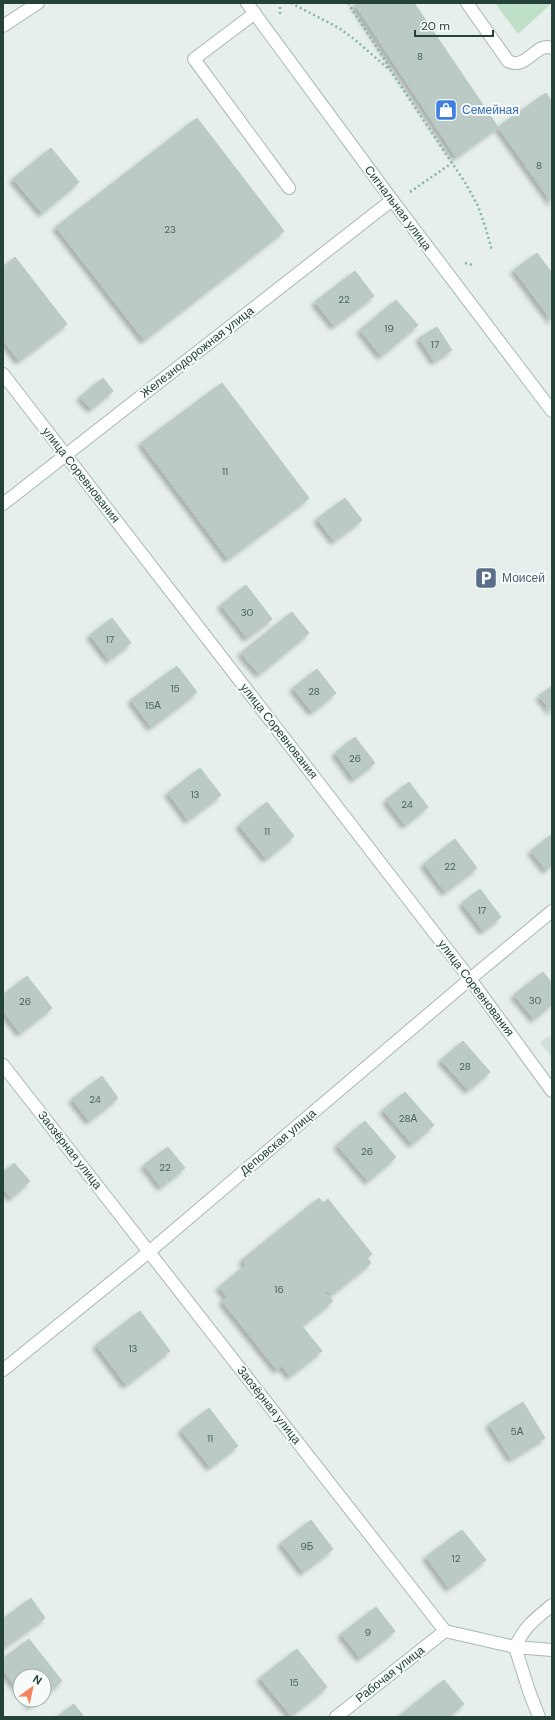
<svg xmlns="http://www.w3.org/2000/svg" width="555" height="1720" font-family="'DM Sans',sans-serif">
<defs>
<filter id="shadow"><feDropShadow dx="-3.5" dy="3.5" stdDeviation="2" flood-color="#0004"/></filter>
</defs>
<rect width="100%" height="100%" fill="#e6efeb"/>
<path fill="#d4dfda" d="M552 1034V1058L540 1042Z"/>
<path fill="#bfe0c8" d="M495 3H552L518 34Z"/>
<path fill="#bbcac4" stroke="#b8c9c2" filter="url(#shadow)" d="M354 3H414L498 127 456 157Z
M546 93 552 102V203L498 127Z
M197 118 284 231 144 340 56 227Z
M51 148 79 182 42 213 13 179Z
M537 253 552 273V321L514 270Z
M15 257 67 324 19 361 3 340V267Z
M355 271 374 296 334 326 315 302Z
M396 300 418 325 381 356 360 330Z
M437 327 452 350 434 361 419 338Z
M103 378 113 391 91 409 80 397Z
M222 383 309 498 228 559 141 443Z
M345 498 362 520 334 541 317 519Z
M246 585 272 619 247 638 221 605Z
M292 612 309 633 259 674 241 653Z
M112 618 131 643 109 660 90 635Z
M177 666 197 692 174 710 154 683Z
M317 669 336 693 312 712 293 688Z
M154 683 174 710 151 727 131 700Z
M552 686V712L539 696Z
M355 737 375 763 354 779 335 753Z
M200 768 221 795 188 820 168 793Z
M409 782 428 807 405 825 386 800Z
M267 802 294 836 266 859 239 825Z
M552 834V865L546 870 531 851Z
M455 839 477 868 445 892 424 864Z
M480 889 501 917 483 931 462 903Z
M543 972 552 983V1004L534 1019 514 995Z
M27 976 52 1008 20 1033 3 1011V995Z
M463 1041 490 1072 468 1090 441 1060Z
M102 1076 118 1098 89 1121 72 1099Z
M405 1092 434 1125 412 1144 383 1110Z
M365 1121 396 1157 368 1181 337 1145Z
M168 1147 185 1168 161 1187 144 1165Z
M14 1163 30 1181 11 1198 3 1188V1173Z
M319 1198 323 1203 328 1199 372 1254 367 1258 371 1263 331 1295 327 1291 325 1292 333 1301 302 1326 322 1351 290 1376 282 1366 277 1370 222 1301 227 1297 219 1287 246 1265 242 1260Z
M140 1311 170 1351 126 1385 96 1345Z
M523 1402 545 1438 511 1459 489 1424Z
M209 1408 238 1446 210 1467 181 1430Z
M311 1520 333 1549 303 1572 281 1543Z
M462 1530 486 1560 449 1588 426 1557Z
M31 1598 45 1618 3 1648V1619Z
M376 1607 395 1631 360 1658 341 1634Z
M29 1639 62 1681 44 1696V1676H20V1692L3 1670V1659Z
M297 1649 327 1687 291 1716 260 1678Z
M444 1680 464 1704 448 1717H398Z
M26 1700H38L31 1706Z
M74 1704 84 1717H57Z"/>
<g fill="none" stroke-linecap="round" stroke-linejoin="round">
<g stroke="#a8b8b2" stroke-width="14">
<path id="lane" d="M255 13 194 59 289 188
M552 1605C534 1620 525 1626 515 1647L552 1650
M445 1631 515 1647 529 1691 539 1717"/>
</g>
<g stroke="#a8b8b2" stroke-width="14">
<path id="street" d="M467 3 508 61C527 71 536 41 552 48
M3 26 38 3
M3 374 470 979 552 1091
M3 504 392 200
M3 1065 445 1631 336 1717
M3 1370 150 1251 470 979 552 911"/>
</g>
<g stroke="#a4bbb3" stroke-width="14">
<path id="secondary" d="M247 3 392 200 552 411"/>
</g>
<path stroke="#86b3a5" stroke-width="2.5" stroke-dasharray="2 3" stroke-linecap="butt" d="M291 3 339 28 354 39 391 71 466 184 478 206 486 229 492 251
M348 3 390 68
M280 14V3
M410 192 452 163
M465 263 473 265"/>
<use href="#lane" stroke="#fff" stroke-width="12"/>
<use href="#street" stroke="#fff" stroke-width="12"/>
<use href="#secondary" stroke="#fff" stroke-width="12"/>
</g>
<defs>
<g id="shop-square" transform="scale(1.15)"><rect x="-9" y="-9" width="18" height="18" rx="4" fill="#3f7fe0" stroke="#f7fbf9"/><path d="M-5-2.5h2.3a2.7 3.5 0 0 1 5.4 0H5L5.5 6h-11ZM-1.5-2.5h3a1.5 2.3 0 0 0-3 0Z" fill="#fff"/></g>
<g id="parking-square" transform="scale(1.15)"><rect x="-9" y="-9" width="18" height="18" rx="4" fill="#5c6f8a" stroke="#f7fbf9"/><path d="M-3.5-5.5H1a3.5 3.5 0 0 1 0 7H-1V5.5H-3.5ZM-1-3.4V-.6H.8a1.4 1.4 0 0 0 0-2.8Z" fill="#fff"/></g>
</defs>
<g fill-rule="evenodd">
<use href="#shop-square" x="446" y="110"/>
<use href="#parking-square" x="486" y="578"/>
</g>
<g text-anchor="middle" stroke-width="4" stroke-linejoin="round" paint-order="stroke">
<g font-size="10" fill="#4a645c">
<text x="420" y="60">8</text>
<text x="539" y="169">8</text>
<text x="170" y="233">23</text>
<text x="344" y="303">22</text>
<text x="389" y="332">19</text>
<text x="435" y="348">17</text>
<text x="225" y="475">11</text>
<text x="247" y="616">30</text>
<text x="110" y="643">17</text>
<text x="175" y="692">15</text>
<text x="314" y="695">28</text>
<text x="153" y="709">15А</text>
<text x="355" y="762">26</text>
<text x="195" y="798">13</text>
<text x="407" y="808">24</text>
<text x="267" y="835">11</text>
<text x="450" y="870">22</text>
<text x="482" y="914">17</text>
<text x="535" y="1004">30</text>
<text x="25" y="1005">26</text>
<text x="465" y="1070">28</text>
<text x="95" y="1103">24</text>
<text x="408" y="1122">28А</text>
<text x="367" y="1155">26</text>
<text x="165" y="1171">22</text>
<text x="279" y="1293">16</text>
<text x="133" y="1352">13</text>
<text x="517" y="1435">5А</text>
<text x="210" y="1442">11</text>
<text x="307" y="1550">9Б</text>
<text x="456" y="1562">12</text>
<text x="368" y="1636">9</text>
<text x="294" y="1686">15</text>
</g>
<g font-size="12" fill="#366cbe" stroke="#f7fbf9" text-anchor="start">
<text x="462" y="114">Семейная</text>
</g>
<g font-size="12" fill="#24423a" stroke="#f7fbf9">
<text transform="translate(398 208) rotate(53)" y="4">Сигнальная улица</text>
<text transform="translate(197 352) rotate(-38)" y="4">Железнодорожная улица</text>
<text transform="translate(81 475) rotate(52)" y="4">улица Соревнования</text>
<text transform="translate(279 731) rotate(52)" y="4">улица Соревнования</text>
<text transform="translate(476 988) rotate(53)" y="4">улица Соревнования</text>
<text transform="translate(278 1142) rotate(-40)" y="4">Деповская улица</text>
<text transform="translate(70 1150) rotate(52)" y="4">Заозёрная улица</text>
<text transform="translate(269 1405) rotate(52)" y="4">Заозёрная улица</text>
<text transform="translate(390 1674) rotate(-38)" y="4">Рабочая улица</text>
</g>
<g font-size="12" fill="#4e5e75" stroke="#f7fbf9" text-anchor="start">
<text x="502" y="582">Моисей</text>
</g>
</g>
<rect width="555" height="1720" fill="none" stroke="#24423a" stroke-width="8"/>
<g transform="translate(32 1688) rotate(33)"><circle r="19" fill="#f7fbf9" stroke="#a3b1ad"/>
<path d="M0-3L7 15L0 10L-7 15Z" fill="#f4845f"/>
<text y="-6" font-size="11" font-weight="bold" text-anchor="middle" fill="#24423a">N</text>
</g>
<path d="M415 30v6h78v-6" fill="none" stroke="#24423a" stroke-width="2"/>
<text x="421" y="30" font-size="12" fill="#24423a" stroke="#f7fbf9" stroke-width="3" paint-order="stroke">20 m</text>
</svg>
